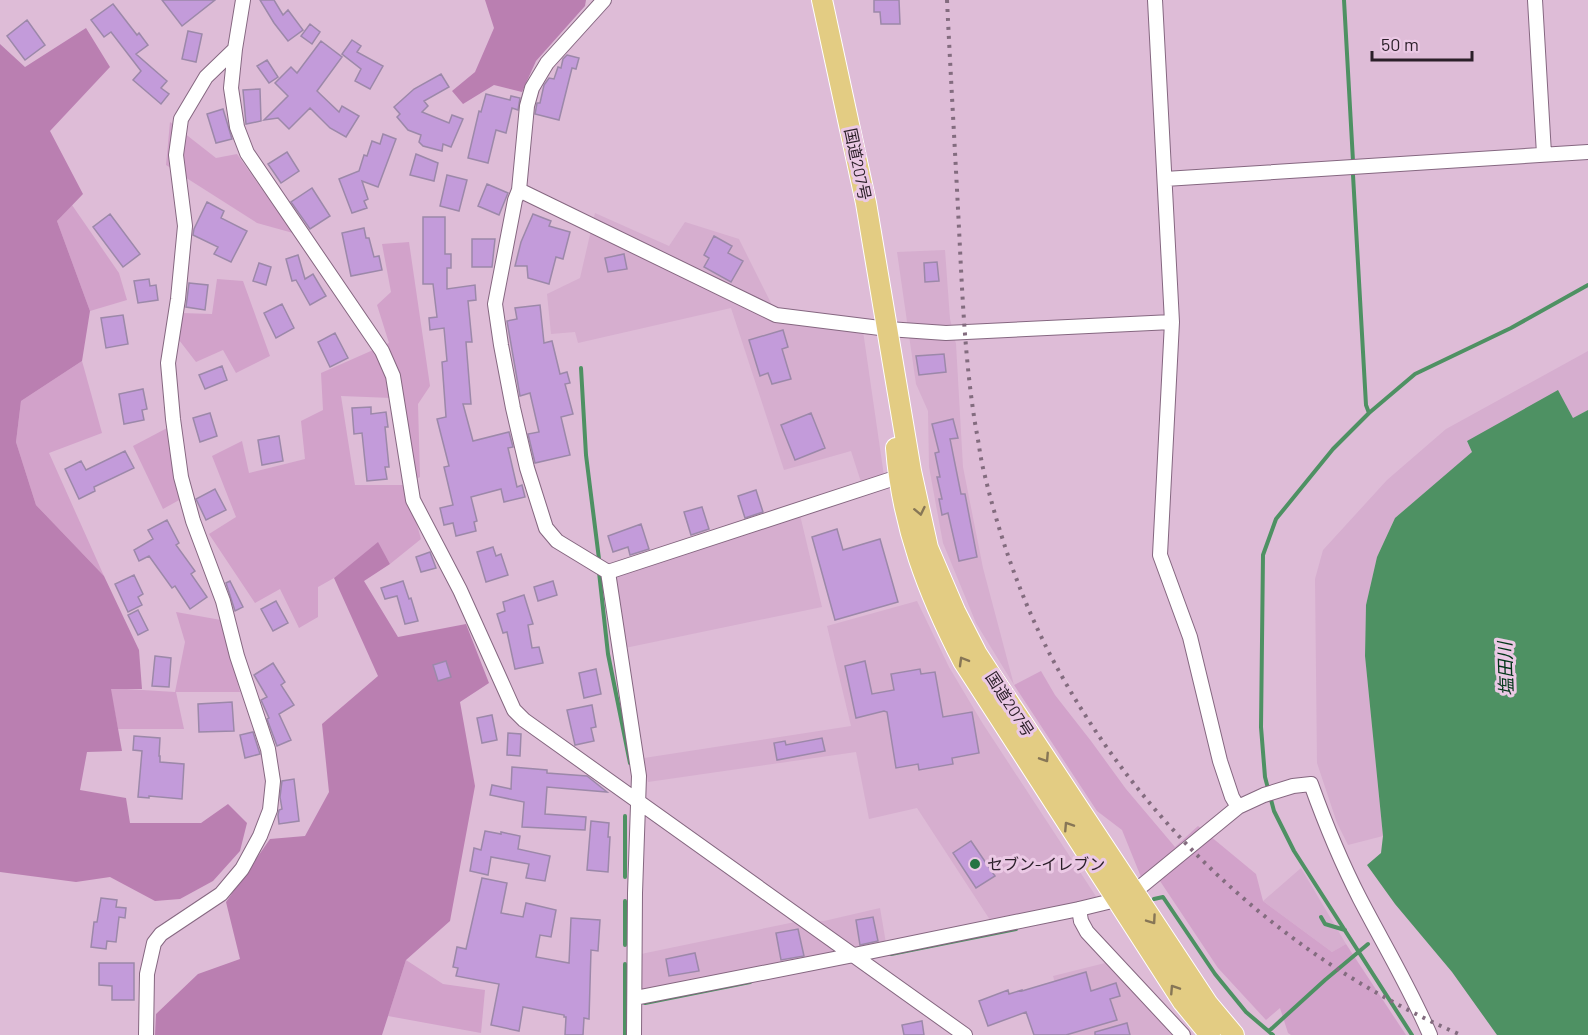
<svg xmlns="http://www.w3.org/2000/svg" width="1588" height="1035" font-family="Barlow,'Noto Sans JP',sans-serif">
<rect width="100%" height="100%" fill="#debcd7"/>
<path fill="#d6aecf" d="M595 213 669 246 685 222 739 239 780 321 863 331 884 476 861 482 851 451 784 470 731 308 578 343 575 332 551 334 547 294 580 278Z
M945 250 950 319 956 344 963 467 983 568 1014 685 976 623 943 543 929 467 928 411 916 384 897 252Z
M1588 351V410L1573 418 1558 391 1467 442 1473 452 1395 518 1377 557 1366 605 1365 656 1383 836 1348 845 1337 823 1317 763 1315 579 1323 550 1387 480 1446 429Z
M800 515 822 607 625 648 614 574Z
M917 601 949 667 983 724 1099 901 992 923 917 808 869 819 856 752 648 782 644 758 851 726 827 626Z
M1301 868 1346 944 1332 952 1263 901Z
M880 908 886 943 641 991V954L795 922 824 921Z
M1117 960 1193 1035H1070L1053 976Z"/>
<path fill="#d2a2ca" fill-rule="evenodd" d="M170 122 216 158 237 154 293 233 257 223 166 165Z
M72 205 119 273 127 300 90 311 57 221Z
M409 242 430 386 418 404 420 477 406 485 421 539 390 564 378 543 334 578 318 587V617L299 628 280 589 255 603 209 534 236 517 212 456 242 441 249 473 305 459 301 421 323 410 321 373 389 343 377 305 391 292 382 244ZM341 396 392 398 406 485H355Z
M217 279 243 281 270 356 236 373 223 350 196 362 179 340 181 313 212 314Z
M82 361 102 433 49 453 104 576 36 505 16 442 21 401Z
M169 427 181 499 163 509 133 446Z
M176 612 221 620 240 692H176L184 729H118L110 688 175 692 185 642Z
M1041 671 1055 695 1091 741 1126 789 1175 847 1198 826 1256 874 1263 901 1332 952 1346 944 1406 1035H1291L1288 1033 1280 1008 1266 1020 1218 968 1152 869 1141 877 1122 830 1097 811 1014 685Z
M406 960 443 984 485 990 481 1033 388 1016Z"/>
<path fill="#ba7fb1" d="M485 0H586L585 6 536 61 522 92 494 85 463 104 452 91 475 72 494 28Z
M86 28 110 67 50 131 83 194 57 221 90 311 82 361 21 401 16 442 36 505 104 576 139 650 142 689H111L122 751 87 752 80 790 126 798 130 823H201L228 804 247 823 240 851 213 881 180 899 155 901 110 877 76 882 0 872V44L25 67Z
M378 542 390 564 364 581 398 637 466 624 489 683 460 702 475 786 450 921 406 960 382 1035H155L156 1014 198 974 240 959 226 902 270 839 305 836 329 792 322 724 378 676 334 578Z"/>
<path fill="#4e9163" d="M1558 390 1573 418 1588 410V1035H1497L1452 972 1395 904 1367 865 1381 853 1383 836 1365 656 1366 605 1377 557 1395 518 1472 452 1467 441Z"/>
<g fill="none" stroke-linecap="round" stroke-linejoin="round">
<path stroke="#4e9163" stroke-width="4" d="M1344 0 1353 161
M1353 175 1366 405 1369 413
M581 368 586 455 599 559
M599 572 608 654 630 763
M625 816V877
M1154 899 1163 897 1215 974 1246 1012 1273 1035
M625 901V945
M1321 917 1325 924 1345 930
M891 954 1016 929
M645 1003 750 982
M1269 1031 1325 980 1368 944
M625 1035V964
M1412 1035 1294 851 1274 811 1265 777 1261 727 1263 555 1276 519 1333 449 1369 413 1415 374 1511 328 1588 285"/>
</g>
<path fill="#c39bda" stroke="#9c88a9" stroke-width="1.5" d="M162 0H215L182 26Z
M260 0H274L283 15 288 10 303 30 288 41 274 23Z
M874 0H899L900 24H881L880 12H874Z
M113 4 137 35 139 33 148 45 136 54 167 81 161 88 169 94 161 104 133 80 141 71 111 32 104 37 91 20Z
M27 20 45 45 25 60 7 36Z
M310 24 320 32 312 44 301 36Z
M188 31 202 34 196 62 182 59Z
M352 40 361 46 357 52 383 66 370 89 355 81 361 69 342 54Z
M321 41 342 57 317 91 339 112 342 106 359 116 346 137 330 128 310 108 289 129 278 118 264 120 288 96 275 83 291 67 297 73Z
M567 55 579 58 576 69 572 68 559 120 535 114 537 103H540L544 85 549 78 554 79 558 67 561 68 563 59Z
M267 60 278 77 269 83 257 66Z
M441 74 449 87 424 101 428 106 422 112 449 123 452 115 463 119 451 147 443 144 442 151 423 146 419 142 421 135 408 130 397 117 400 114 394 107 414 89Z
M260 89 261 121 246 124 243 90Z
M486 94 510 100 511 96 520 98 518 110 512 108 506 133 496 130 488 163 468 158 479 111 481 112Z
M223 109 232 139 216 143 207 114Z
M383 134 396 139 378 187 362 181 368 199 364 201 367 208 352 213 339 179 359 171 364 155 367 156 372 141 380 144Z
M287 152 299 171 281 183 268 164Z
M416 154 438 163 434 181 410 175Z
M447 175 467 180 459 211 440 206Z
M487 184 508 193 499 215 478 206Z
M312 188 330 216 310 229 291 202Z
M207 202 224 211 221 218 247 231 231 262 214 254 218 247 193 235 194 229Z
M110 214 140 254 123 267 93 227Z
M533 214 551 221 549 226 570 232 563 259 556 257 549 284 528 278 527 266H515L521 242Z
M423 217H445V254H451V268H447V289L475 285 476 300 468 301 472 342H466L471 404H463L473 441 509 432 513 447 508 448 517 487 522 485 525 497 504 502 501 489 471 497 477 521 474 522 476 531 456 536 453 523 444 525 440 508 453 505 444 467 449 466 437 419 446 417 442 362 447 361 444 328 430 330 429 318 437 317 433 284H423Z
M364 228 366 238H369L374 257 379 256 382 270 351 276 342 233Z
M714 236 732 246 728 253 743 261 731 282 704 267 709 258 704 255Z
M472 239H495L492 267H472Z
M624 254 627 269 608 272 605 258Z
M298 255 305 279 313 274 326 296 310 305 296 280 292 281 286 259Z
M937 262 939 281 925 282 924 263Z
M259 263 271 267 266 285 253 281Z
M149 279 150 286 156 285 158 300 138 303 134 281Z
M189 283 208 285 205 310 186 307Z
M282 304 294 328 276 338 264 313Z
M540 305 544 343 552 341 560 374 567 372 570 383 565 384 573 414 561 417 570 455 535 463 528 434 539 432 530 393 520 396 507 321 517 319 515 308Z
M123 315 128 344 106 348 101 318Z
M783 330 788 347 782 349 791 379 772 384 768 373 760 376 749 340Z
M335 333 348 358 330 367 318 342Z
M944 354 946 372 919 375 916 356Z
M222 366 227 380 205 389 199 375Z
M143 389 147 409 142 410 144 420 124 424 119 394Z
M371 407V414L386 412 388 427H385L389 467H385L387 479 367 481 362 433 354 434 352 408Z
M210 413 217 436 200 442 193 418Z
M811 413 825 448 795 460 781 425Z
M953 419 958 438 950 439 961 494H965L977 557 959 561 948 513 942 515 939 499H942L937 477H940L935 453 939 452 932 424Z
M279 436 283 461 262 465 258 440Z
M125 451 134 468 94 487 95 491 79 499 65 469 81 461 86 470Z
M215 489 226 510 206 520 196 499Z
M756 490 763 512 745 518 738 496Z
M702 507 709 529 691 535 684 512Z
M167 520 179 543 176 545 195 571 191 574 207 597 190 609 175 586 172 588 149 556 139 561 134 550 153 539 148 530Z
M641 524 649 549 630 555 628 547 613 552 608 536Z
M837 529 843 550 880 539 898 602 835 620 812 537Z
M493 547 496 556 501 554 508 575 486 582 477 552Z
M430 552 436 568 421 572 416 557Z
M134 575 143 594 138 597 142 605 128 612 115 584Z
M230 581 243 607 235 611 226 583Z
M403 581 409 599 411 598 418 621 405 624 397 596 385 599 381 588Z
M553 581 557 595 538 601 534 587Z
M524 595 533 624 528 625 532 648 539 647 543 663 515 669 507 632 503 633 497 614 505 611 503 602Z
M276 601 288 623 273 631 261 609Z
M138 610 148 630 138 635 128 615Z
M155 656 171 658 169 687 152 686Z
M446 661 451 677 438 681 433 665Z
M865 661 872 694 894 690 891 674 920 669 921 674 935 672 943 717 972 712 979 753 952 758 953 764 919 770 918 764 896 768 887 712 884 711 856 718 845 666Z
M273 663 285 682 281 685 294 705 279 714 291 740 277 746 267 719 269 718 261 700 267 697 254 675Z
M596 669 601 694 584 698 579 673Z
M232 702 234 731 199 732 198 704Z
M592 705 596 727 591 728 594 741 575 745 567 710Z
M492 715 497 740 482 743 477 718Z
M253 732 260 754 245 758 240 735Z
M508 733 521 734 520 756 507 755Z
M134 736 160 738 159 756H160V762L184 764 182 799 149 796V798L138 797 142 751 133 750Z
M822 738 825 751 777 760 774 743 785 741 786 745Z
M512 767 547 770V773L587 776 607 792 547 787 545 814 586 817 585 830 522 827 524 802 490 795 492 785 511 789Z
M294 779 299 821 279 824 278 815 279 810 282 809 280 797 282 781Z
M591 821 609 823 608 837H610L608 872 587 870Z
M485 831 501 834V832L520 836 518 849 550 856 545 881 526 878 529 864 491 857 488 875 470 871 474 848 481 850Z
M971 841 995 876 976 888 953 853Z
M482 878 507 883 501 913 523 917 526 903 556 910 551 937 540 935 536 957 569 963 571 918 600 920 598 951 591 950 589 1019 584 1018 583 1035H565L566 1017H564V1015L523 1007 519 1031 491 1025 499 984 456 976 458 968 453 967 457 947 466 949Z
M101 898 117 900 116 907 126 908 125 918 119 917 116 942 107 941 106 949 91 947 94 922H97Z
M873 917 878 941 860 945 856 920Z
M798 929 804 956 781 960 776 933Z
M695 953 699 971 669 976 666 959Z
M99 963H134V1000H112V986L99 985Z
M1086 972 1091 991 1116 983 1120 996 1110 999 1117 1020 1066 1035H1034L1026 1012 988 1026 979 1001 1008 990 1009 994 1022 990V991Z
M922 1021 924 1035H904L902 1025Z
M1127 1023 1130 1035H1095V1032Z"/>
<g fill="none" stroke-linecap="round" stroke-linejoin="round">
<g stroke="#856780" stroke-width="16">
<path id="minor" d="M243 0 235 49 231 88 237 127 247 153 382 351 393 376 413 500 460 590 514 710 524 720 965 1035
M604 0 547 63 532 88 527 106 519 190 515 200 495 304 501 345 513 408 527 468 546 528 557 541 608 572 898 477
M1155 0 1172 322 1160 555 1190 637 1220 761 1232 797 1238 807
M1535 0 1544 154
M1165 179 1588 152
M519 190 776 315 888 329 946 333 1172 322
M608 572 639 776 635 893 634 1035
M1079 909 1081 921 1087 932 1183 1035
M635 998 854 955 1079 909 1116 900 1133 893 1238 807 1264 795 1293 786 1311 784C1325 823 1341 862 1360 899 1384 945 1410 988 1430 1035
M146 1035 147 974 154 943 161 934 221 894 242 869 260 836 270 810 273 781 268 749 237 656 223 601 193 521 181 477 173 419 168 363 178 299 185 226 176 155 181 119 206 77 235 49"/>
</g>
<g stroke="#fff" stroke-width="22">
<path id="highway" d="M822 0 866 203 911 471 928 548 955 611 977 654 996 683 1208 1004 1234 1035
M896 448C902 526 928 593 963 661L1183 1002 1210 1035"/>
</g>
<use href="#minor" stroke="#fff" stroke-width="14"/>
<use href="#highway" stroke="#e3cc83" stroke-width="20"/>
<path stroke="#836c7f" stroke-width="4" stroke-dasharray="3 6" stroke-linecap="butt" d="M947 0C951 83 956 166 960 249 963 309 966 369 976 429 979 443 980 457 984 472 1001 544 1027 616 1064 680 1154 838 1294 963 1461 1035"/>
</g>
<defs><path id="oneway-chevron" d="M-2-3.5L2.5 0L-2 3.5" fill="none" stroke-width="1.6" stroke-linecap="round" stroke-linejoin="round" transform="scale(1.5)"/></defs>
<g stroke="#877656">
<use href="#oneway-chevron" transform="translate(920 511) rotate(78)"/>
<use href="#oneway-chevron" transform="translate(963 661) rotate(-120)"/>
<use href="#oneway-chevron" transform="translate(1045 758) rotate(57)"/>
<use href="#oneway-chevron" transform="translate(1068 826) rotate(-123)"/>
<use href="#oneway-chevron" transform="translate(1152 920) rotate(55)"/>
<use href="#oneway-chevron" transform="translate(1174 989) rotate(-123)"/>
</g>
<circle fill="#257342" stroke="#ebc9e5" stroke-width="2" cx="975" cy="864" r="6"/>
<g text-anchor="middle" stroke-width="6" stroke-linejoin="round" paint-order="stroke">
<g font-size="16" fill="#2b1f29" stroke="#ebc9e5">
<text transform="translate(858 164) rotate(78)" y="6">国道207号</text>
<text transform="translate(1010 704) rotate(57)" y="6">国道207号</text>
</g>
<g font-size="16" fill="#2b1f29" stroke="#ebc9e5" text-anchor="start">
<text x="987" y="870">セブン-イレブン</text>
</g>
<g font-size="18" font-style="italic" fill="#003517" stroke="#ebc9e5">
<text transform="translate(1506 669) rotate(-92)" y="6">塩田川</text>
</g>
</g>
<path d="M1372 51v9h100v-9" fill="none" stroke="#2b1f29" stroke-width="3"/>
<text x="1381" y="51" font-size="18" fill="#2b1f29" stroke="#ebc9e5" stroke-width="4.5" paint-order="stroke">50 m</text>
</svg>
